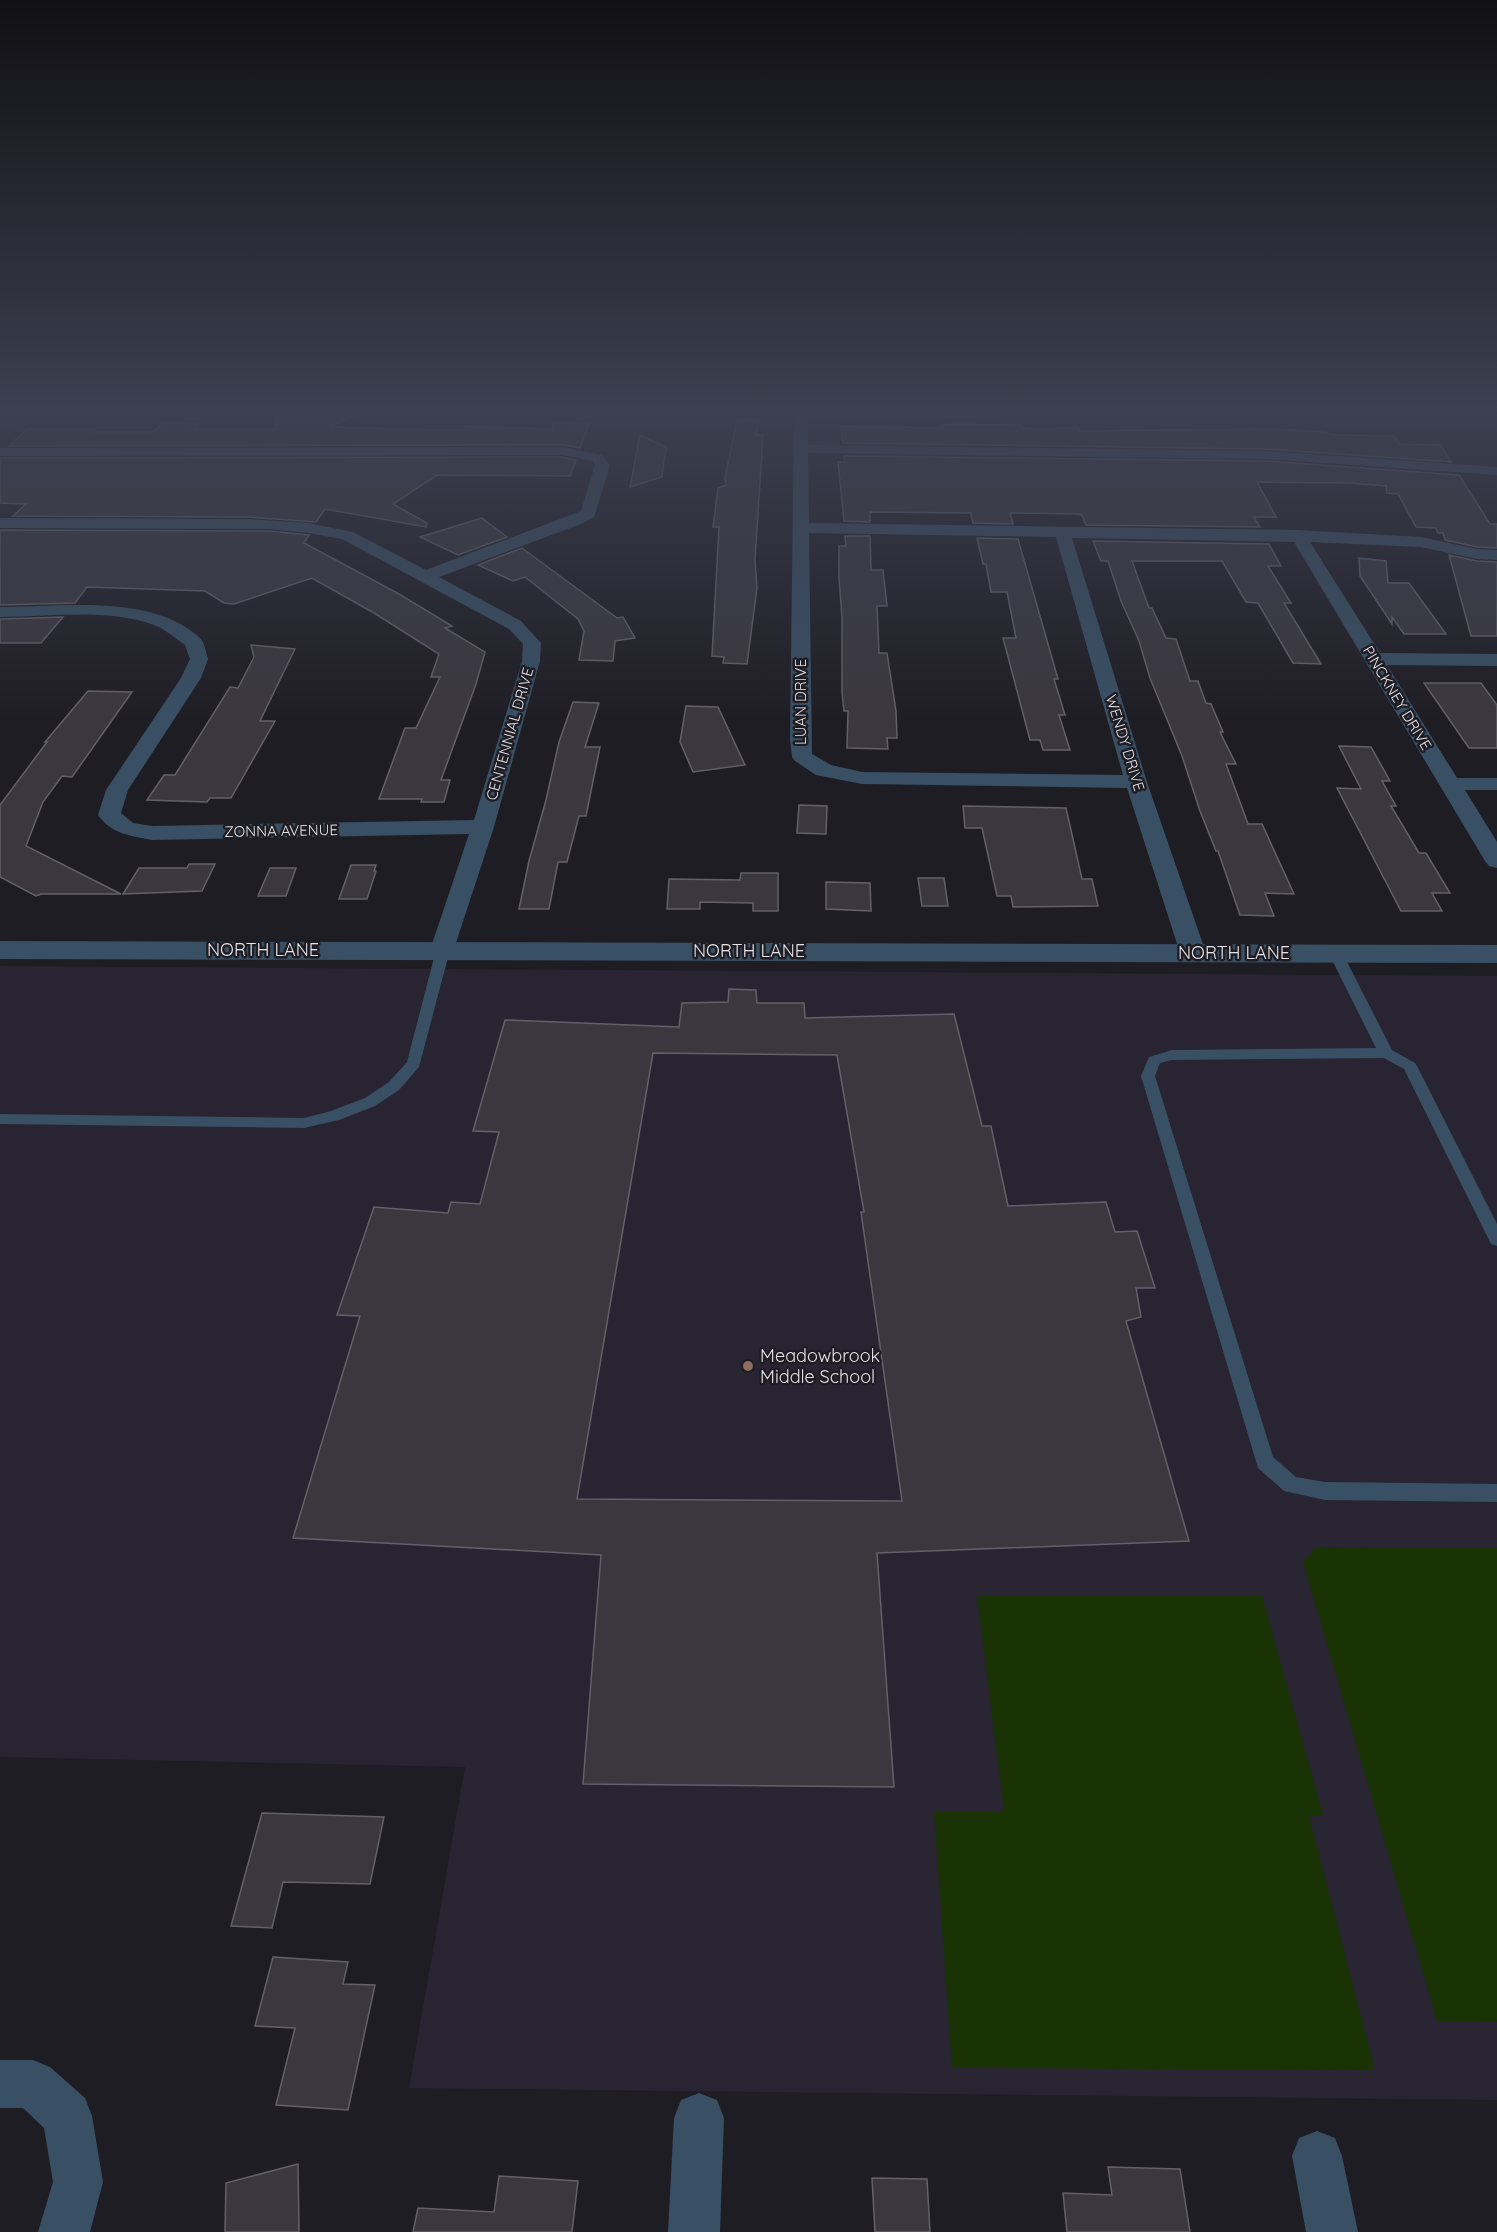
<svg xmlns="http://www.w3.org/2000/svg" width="1497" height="2232" font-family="Quicksand,sans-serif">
<rect width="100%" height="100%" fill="#1f1d24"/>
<path fill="#292431" d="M0 966 1497 976V2100L409 2088 465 1767 0 1757Z"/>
<path fill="#1a3305" d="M1317 1547 1497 1548V2022L1437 2021 1303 1562Z
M977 1596H1262L1323 1815 1309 1816 1375 2070 952 2068 934 1811H1004Z"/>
<path fill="#3a373f" stroke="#636069" stroke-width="1.5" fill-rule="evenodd" d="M277 408H369L329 427 452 430 464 429 465 426 552 429 554 423 589 424 580 448 562 445 9 446 27 429H95L92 432H153L163 423 199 424 194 429H275Z
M737 420H759L756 435H763L755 560 757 588 747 664 723 663 724 657 712 656 719 527H713L718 488 726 485 725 478Z
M950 424 1021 425 1022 428 1045 429 1077 427 1080 431 1273 429 1323 432 1336 435 1394 436 1400 444 1441 445 1451 462 1265 449 843 443 841 426 942 428 941 426Z
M640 435 666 447 662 477 630 487Z
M844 456 1265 461 1459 475 1490 524H1497V548L1477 547 1445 540 1443 533H1438L1436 528 1416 527 1398 494 1387 493 1386 486 1348 483 1257 482 1276 517H1254L1260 527 1086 525 1082 515 1078 514 1010 513 1013 524 973 523 971 513 870 512V522L844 521 838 462H845Z
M562 457 576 460 570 476 437 475 393 504 427 523 426 527 325 509 316 522 248 517 13 516 26 504 0 503V458Z
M482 518 507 537 458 555 420 537Z
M0 530 268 531 309 535 304 543 399 594 452 626 445 628 485 652 476 684 441 780H450L444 802H421L422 799H379L405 728H416L440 677H431L439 654 374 613 312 578 234 604 224 603 205 591 87 587 75 603 0 605Z
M845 536H870L871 570H883L887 606H877L879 653H887L896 711 897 738H887L888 749 847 748 848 711H844L842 693V618L839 578V546H846Z
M977 538 1018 539 1058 679H1054L1065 715H1059L1070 750H1043L1040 740H1030L1003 638H1016L1007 592H991L986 564H983Z
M1093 541 1269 544 1281 566H1268L1291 603H1284L1321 664 1293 663 1258 603 1246 602 1222 561H1132L1149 608H1152L1166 638 1176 639 1190 681H1198L1206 703 1211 704 1223 732H1220L1236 764H1226L1248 824H1262L1294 894 1265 893 1274 916 1240 915 1218 851H1216L1200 811 1182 756 1150 678 1139 641 1121 601 1108 561H1101Z
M522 548 617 618 623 617 635 638 615 641 613 661 579 660 584 631 578 619 525 577 513 581 478 565Z
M1449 555 1477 561 1497 562V636H1471Z
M1359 558 1386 561 1388 583H1409L1446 634H1404L1392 617V624L1360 576Z
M63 617 41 643H0V619Z
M251 645 295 649 260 721H275L231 798H210L207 802 147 800 164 775H175L230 687 238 688 254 657Z
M1424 683H1481L1497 705V748H1469Z
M88 691 132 692 72 777 62 776 43 802 26 846 121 894H41L36 896 0 877V805L47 742H45Z
M573 702 599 703 585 747H600L586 816H579L567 862H558L549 909H519L529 861 546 800 559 742Z
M686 706 718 707 745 765 693 772 680 742Z
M1339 746 1371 747 1390 781H1382L1396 806H1391L1419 853H1426L1450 893H1432L1442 911H1401L1337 788 1361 789Z
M799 805 827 806 826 834 797 833Z
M963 806 1066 808 1082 879H1092L1098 906 1013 907 1011 896H997L982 828H965Z
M189 864H215L202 891 123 894 139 868H187Z
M351 865H376L374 871H376L367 899H339Z
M270 868H296L286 896H258Z
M741 873H778V911H753V903L700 902V909H667L669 879 740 880Z
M918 878H944L948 906H922Z
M826 882 870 883 871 911 826 909Z
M729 989 756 990 757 1003H804L805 1018 954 1014 982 1126H991L1008 1206 1106 1202 1115 1232 1137 1231 1155 1288H1136L1141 1317 1126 1321 1189 1541 877 1553 894 1787 583 1784 601 1555 293 1538 360 1316 337 1315 374 1207 448 1213 451 1202 480 1204 499 1132 473 1131 505 1020 679 1027 682 1003 728 1002ZM653 1053 837 1055 864 1212H861L902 1501 577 1499Z
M262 1813 384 1817 370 1884 283 1882 272 1928 231 1926Z
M273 1957 348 1962 343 1984 375 1985 348 2110 276 2105 295 2028 255 2026Z
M298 2164 299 2232H225L226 2183Z
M1108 2167 1180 2169 1190 2232H1067L1063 2193 1112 2195Z
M499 2176 578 2181 572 2232H413L418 2208 494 2212Z
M872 2178 927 2179 930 2232H875Z"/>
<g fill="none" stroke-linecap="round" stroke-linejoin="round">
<path fill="#384f64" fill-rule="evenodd" d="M443 946 450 950 419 1067 399 1090 375 1106 339 1120 304 1128 0 1124V1114L304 1118 331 1111 365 1098 389 1082 407 1062 436 950Z
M1336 950 1343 954 1392 1050 1415 1063 1417 1066 1497 1224V1246L1491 1244 1489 1240 1404 1069 1384 1058 1172 1060 1160 1063 1155 1076 1273 1457 1296 1477 1325 1482 1497 1484V1502L1325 1500 1284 1491 1258 1468 1141 1076 1149 1057 1172 1050 1376 1048 1329 954Z"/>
<path fill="#384f64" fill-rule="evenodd" d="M1016 408 1148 410 1141 414 808 421V445L1265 451 1497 467V475L1265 459 808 453 809 523 1298 530 1421 537 1477 549 1497 550V560L1477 559 1421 547 1310 542 1380 653 1497 654V666L1387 665 1457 778H1497V790H1465L1497 842V868L1489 866 1485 861 1294 542 1072 538 1147 782 1206 953 1202 959 1193 961 1184 959 1180 953 1127 788 862 784 816 775 795 761 792 757 790 740 794 417 801 413ZM809 533 1056 537 1123 775 862 772 831 765 812 754Z
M562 447 602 455 610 465 594 517 581 524 439 577 521 621 541 643 540 661 494 827 452 955 443 958 434 955 430 950 469 834 152 840C131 836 111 834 98 815L106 790 181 678 190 659 185 645C175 638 165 629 154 625 106 608 49 617 0 617V607C61 607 152 593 200 638 205 643 206 653 208 659L201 678 128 790 121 813 133 823 152 826 474 820 522 661 523 644 509 629 342 539 308 533 268 529 0 528V518L248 519 308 523 353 532 426 570 581 511 595 465 592 461 562 455 0 456V448Z
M0 2060H33L50 2067 85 2098 92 2116 103 2182 90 2232H38L53 2182 44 2128 23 2108H0Z
M699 2093 717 2100 724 2118 720 2232H668L674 2118 681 2100Z
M1317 2131 1335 2138 1342 2156 1358 2232H1306L1292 2156 1299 2138Z"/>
<path fill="#384f64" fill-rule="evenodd" d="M0 941 1497 945V963L0 959Z"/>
</g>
<linearGradient id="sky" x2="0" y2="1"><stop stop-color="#111014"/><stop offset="0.57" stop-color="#3c4050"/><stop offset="1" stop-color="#3c4050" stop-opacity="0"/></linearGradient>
<rect width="1497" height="721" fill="url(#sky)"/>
<circle fill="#8d6e63" stroke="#1f1d24" stroke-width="2" cx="748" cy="1366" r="6"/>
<g text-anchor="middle" stroke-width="5" stroke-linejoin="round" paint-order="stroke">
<g font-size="15" fill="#e4e2e7" stroke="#1f1d24">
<text transform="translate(1397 698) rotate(59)" y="5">PINCKNEY DRIVE</text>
<text transform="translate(801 702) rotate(-90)" y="5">LUAN DRIVE</text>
<text transform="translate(510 734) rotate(-74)" y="5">CENTENNIAL DRIVE</text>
<text transform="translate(1125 743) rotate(73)" y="5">WENDY DRIVE</text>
<text transform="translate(281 831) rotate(-1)" y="5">ZONNA AVENUE</text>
</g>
<g font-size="18" fill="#e4e2e7" stroke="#1f1d24">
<text x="263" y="956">NORTH LANE</text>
<text x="749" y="957">NORTH LANE</text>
<text x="1234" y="959">NORTH LANE</text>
</g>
<g font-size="18" fill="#e4e2e7" stroke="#1f1d24" text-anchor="start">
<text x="760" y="1362">Meadowbrook<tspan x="760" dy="21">Middle School</tspan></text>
</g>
</g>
</svg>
